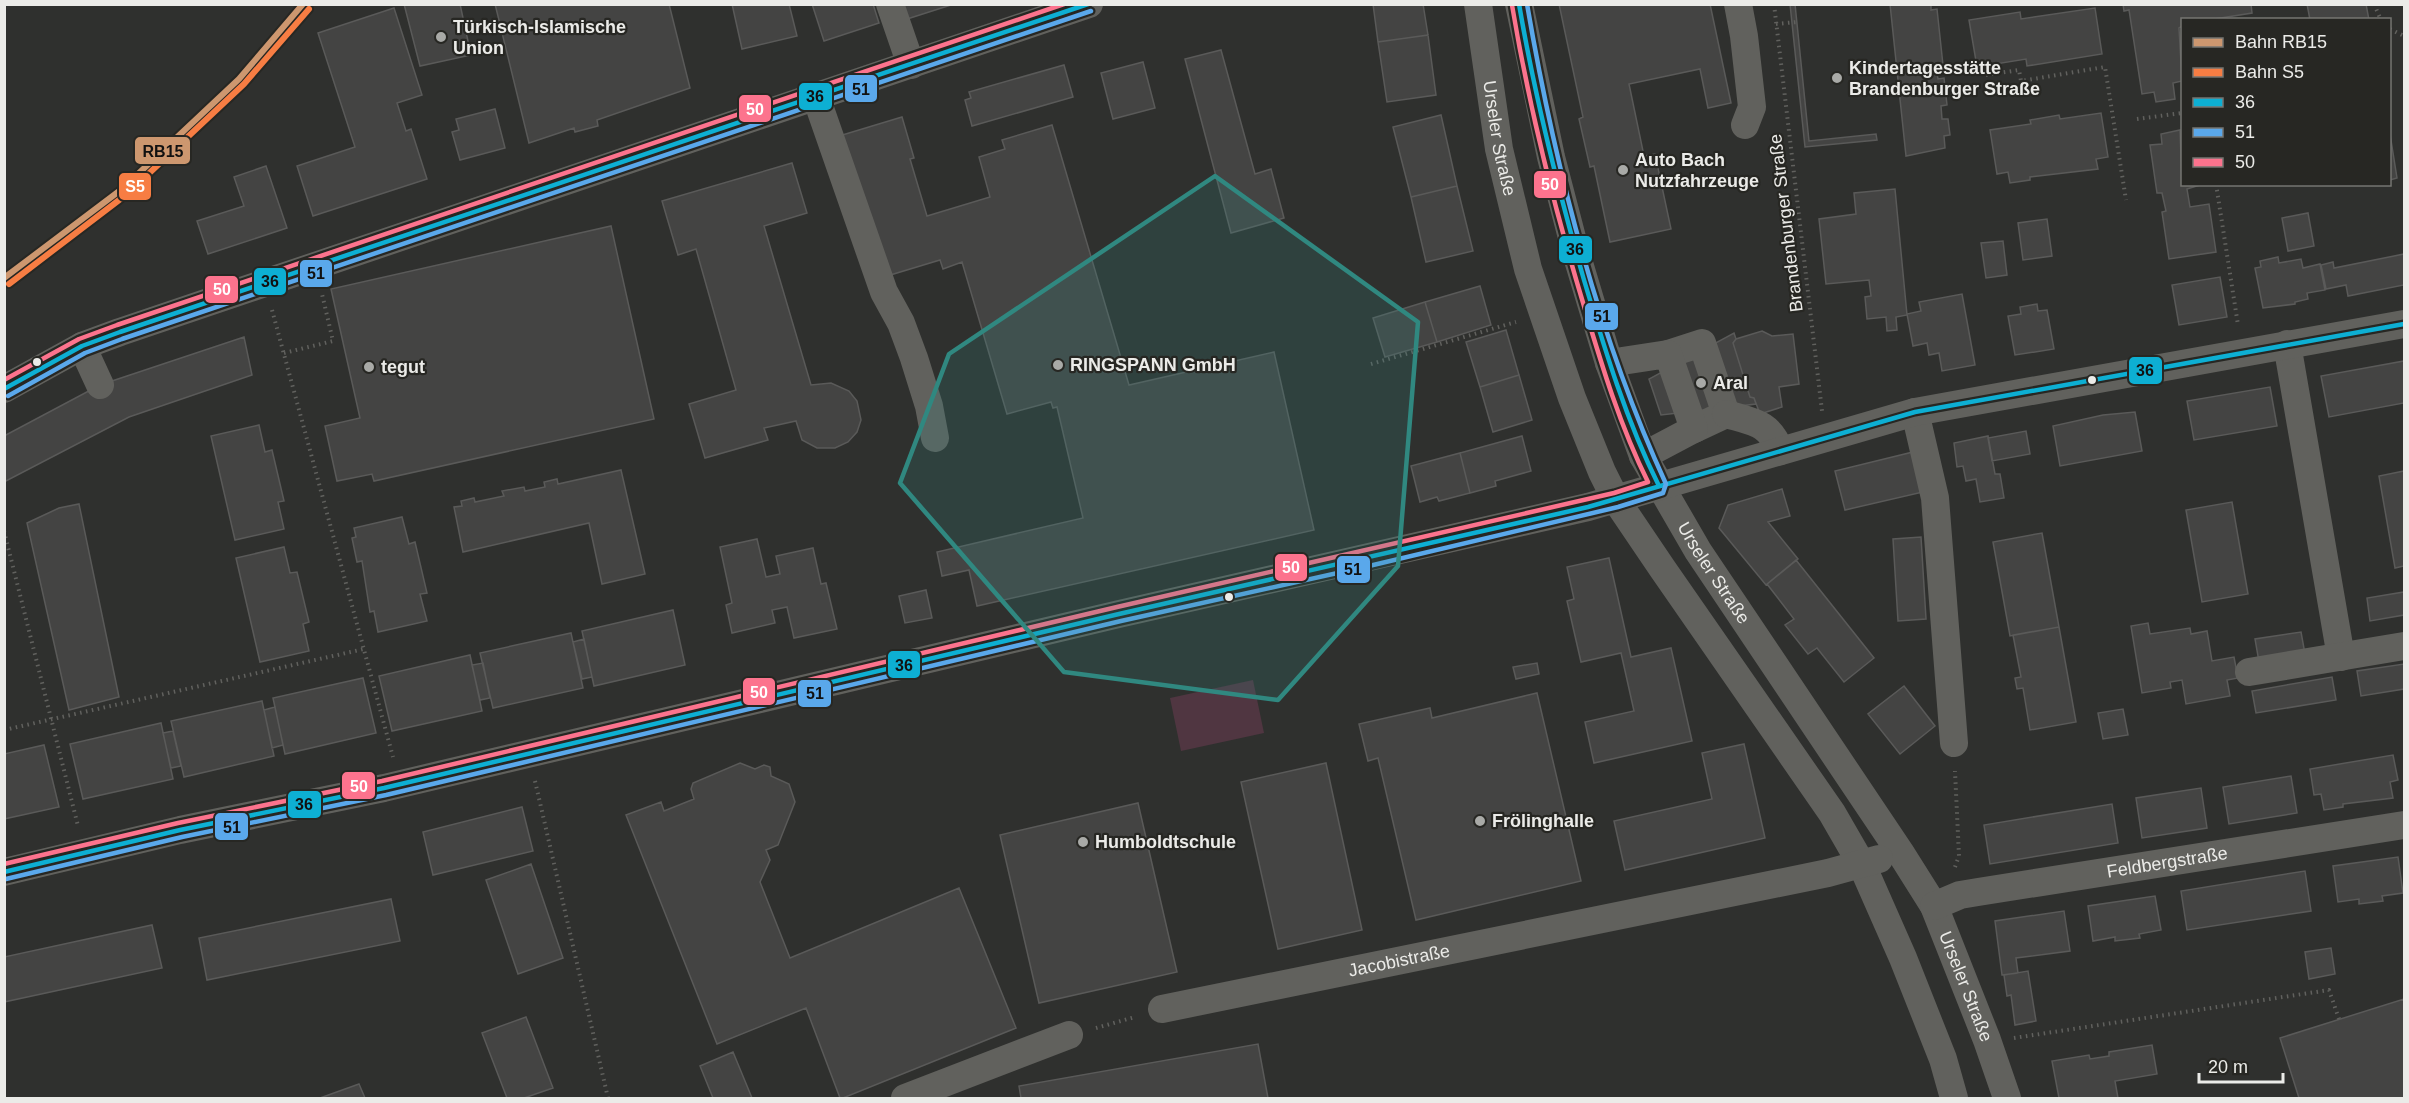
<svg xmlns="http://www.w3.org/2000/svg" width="2409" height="1103" font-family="Helvetica,sans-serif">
<rect width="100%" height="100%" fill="#2f302e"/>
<path fill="#503641" d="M1253 680 1264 733 1181 751 1170 698Z"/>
<path fill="#444443" stroke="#5a5a59" stroke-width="1.5" d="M404 4H460L471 55 420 66Z
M495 4H669L690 88 597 120 598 126 575 132 574 128 529 143Z
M732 4H789L797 36 742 49Z
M812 4H873L879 23 824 41Z
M900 4H954L904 20Z
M1373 4H1423L1428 35 1378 42Z
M1559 4H1710L1731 103 1708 108 1700 69 1629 84 1644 156 1655 154 1671 229 1610 242 1594 166 1590 167 1579 119 1583 117Z
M1790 4H1795L1809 141 1876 134 1877 140 1805 147Z
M1890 4H1931V10L1937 9 1943 65 1936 66 1938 79 1944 78 1947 105 1941 106 1942 119H1948L1950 135 1944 136 1945 148 1906 156Z
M2123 4H2251L2252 13 2208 20H2182V26L2179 28 2182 81 2173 83 2175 99 2156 102 2154 92 2142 94 2129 10 2124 11Z
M2307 4H2366L2369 20H2310Z
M394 8 422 95 397 103 406 131 411 129 427 179 313 216 297 166 355 147 318 33Z
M2095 8 2102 54 2027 66 2026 59 1977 67 1969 20 2020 12 2021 19Z
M1428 35 1436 95 1387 102 1378 42Z
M1221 50 1255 174 1271 169 1284 218 1231 233 1185 59Z
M1143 62 1155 108 1113 119 1101 73Z
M1064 65 1073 97 972 126 965 100 971 98 969 92Z
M495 109 505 148 460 160 452 132 459 130 456 119Z
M2101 113 2108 157 2096 159 2098 169 2030 177V180L2010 183 2008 172 1997 174 1990 130 2031 124 2030 120 2059 115 2060 119Z
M1441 115 1457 186 1411 197 1393 127Z
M902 117 914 158 910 159 927 216 990 197 979 157 1005 149 1002 140 1052 125 1129 385 1274 352 1314 530 977 606 969 570 942 576 937 552 1083 518 1057 407 1053 408 1051 402 1007 414 962 262 943 269 940 260 887 276 839 136Z
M2180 130 2182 184H2203L2187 189 2190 207 2209 204 2216 252 2169 259 2162 212 2166 211 2162 193H2157L2150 145 2162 144 2161 134Z
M2390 134 2397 178 2390 180Z
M792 163 807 213 764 226 811 385 831 383 849 391 857 401 861 420 857 432 848 442 835 448H817L802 440 796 421 764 428 768 440 705 458 689 404 736 390 696 249 678 255 662 201Z
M266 166 287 228 208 254 197 221 244 206 234 177Z
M1457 186 1473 251 1426 262 1411 197Z
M1895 189 1907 315 1896 317 1897 330 1887 331 1886 317 1867 319 1865 297 1871 296 1869 280 1826 284 1819 219 1856 214 1854 193Z
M2308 213 2314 246 2288 251 2282 218Z
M2047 219 2052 256 2023 260 2018 223Z
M611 226 654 419 374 481 372 474 337 481 325 426 360 418 331 289Z
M2003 241 2007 275 1986 278 1981 243Z
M2404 254V285L2348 296 2346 285 2326 289 2321 265 2333 262 2334 268Z
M2278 257 2279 263 2301 259 2303 268 2320 264 2325 290 2307 293 2308 299 2295 302V304L2263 308 2255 268 2261 267 2260 261Z
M2220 277 2227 317 2179 325 2172 285Z
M1480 286 1491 325 1437 342 1425 302Z
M1962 294 1975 365 1942 371 1939 353 1929 355 1927 343 1913 346 1907 314 1921 311 1919 302Z
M1425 302 1437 342 1385 357 1373 318Z
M2037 304 2038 311 2047 310 2054 349 2015 355 2008 316 2021 314 2020 307Z
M1506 330 1519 375 1480 387 1466 342Z
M1762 331 1772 336 1793 334 1799 384 1779 387 1782 407 1760 414 1754 398 1750 397 1733 343 1736 339Z
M1734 333 1736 339 1733 343 1750 397 1754 398 1756 404 1661 415 1649 379Z
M244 337 252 375 129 417 4 482V436L100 385Z
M2404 361V403L2329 417 2321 376Z
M1519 375 1532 420 1493 432 1480 387Z
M2270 387 2277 426 2194 440 2187 401Z
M2135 412 2142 451 2060 466 2053 426 2103 415Z
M259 425 265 452 272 450 284 501 278 502 284 529 235 540 211 436Z
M2026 431 2030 454 1992 461 1988 438Z
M1522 436 1531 471 1495 481 1496 486 1470 493 1460 453Z
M1988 436 1995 474H2000L2004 498 1980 502 1976 479 1966 481 1963 466 1957 467 1954 443Z
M1913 452 1923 492 1845 510 1835 471Z
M1460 453 1470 493 1439 501 1437 497 1420 502 1411 466Z
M621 470 645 574 602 584 589 523 463 552 454 507 462 506 461 501 474 498 475 502 504 496 502 491 524 487 525 491 545 487 544 482 557 479 558 484Z
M2404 471V566L2395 568 2379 476Z
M1782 489 1790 516 1768 522 1798 559 1766 585 1719 528 1728 505Z
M2232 502 2248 594 2202 602 2186 510Z
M79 504 119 697 69 710 27 523 59 508Z
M402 517 409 544 415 542 427 593 420 594 427 621 378 632 374 611 370 612 362 561 357 562 352 538 356 537 354 528Z
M2042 533 2059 627 2010 636 1993 542Z
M1921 537 1926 619 1898 621 1893 539Z
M757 539 766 577 780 574 776 556 813 548 821 584 826 583 837 629 794 638 787 607 772 610 775 623 732 633 726 605 732 603 720 547Z
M284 547 290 573 297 572 309 622 303 624 309 651 260 662 236 558Z
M1609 558 1631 657 1671 648 1692 741 1594 763 1585 722 1634 711 1621 653 1581 662 1567 601 1574 599 1567 567Z
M1796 560 1874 658 1844 682 1817 648 1808 654 1785 625 1794 619 1767 584Z
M926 590 932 618 905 623 899 596Z
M2404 592V615L2370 621 2367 598Z
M673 610 685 665 594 686 582 631Z
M2148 623 2150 634 2190 628 2191 634 2207 631 2212 661 2234 657 2238 678 2227 680 2230 696 2186 704 2182 680 2170 682 2171 688 2142 693 2131 626Z
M2059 627 2076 722 2030 730 2023 688 2017 689 2015 678 2021 677 2013 635Z
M2301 632 2305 654 2259 662 2255 639Z
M571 633 583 688 493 708 480 653Z
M584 639 592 677 582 679 573 642Z
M470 655 482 711 392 731 379 676Z
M483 663 490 698 480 700 472 665Z
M1537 663 1539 674 1516 679 1513 667Z
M2404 664V689L2361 696 2357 671Z
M2332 677 2336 700 2256 713 2252 691Z
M363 678 376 733 285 754 273 698Z
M1904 686 1935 726 1900 754 1868 714Z
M1537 693 1581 881 1416 920 1378 758 1368 761 1359 724 1430 708 1432 718Z
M262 701 274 756 184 777 171 721Z
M275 707 283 745 272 748 264 710Z
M2123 709 2128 735 2103 739 2098 713Z
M161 723 173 779 83 799 70 744Z
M173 731 181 766 171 768 163 733Z
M1744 744 1765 838 1625 870 1614 821 1712 799 1702 753Z
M44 745 59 807 4 819V754Z
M2393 755 2398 780 2390 782 2393 798 2343 804V807L2324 810 2321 794 2314 795 2310 769Z
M740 763 755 769 764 765 770 767 771 776 789 784 795 802 778 845 766 850 770 860 760 882 790 958 959 888 1016 1028 843 1098H840L806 1008 717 1044 626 815 661 802 664 811 694 799 691 789 693 783Z
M1326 763 1362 930 1278 949 1241 782Z
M2291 776 2297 813 2229 824 2223 787Z
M2201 788 2207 828 2142 838 2136 798Z
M1138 803 1177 972 1039 1003 1000 835Z
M2112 804 2118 843 1990 864 1984 825Z
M522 807 533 851 433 875 423 832Z
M2398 857 2403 893 2382 896 2383 901 2359 904V899L2338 902 2333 866Z
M531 864 563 958 518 974 486 880Z
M2305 871 2311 911 2187 930 2181 891Z
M2155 896 2161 930 2139 934 2140 938 2115 941V937L2093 941 2088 906Z
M391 899 400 941 207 980 199 938Z
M2064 911 2070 951 2016 958 2018 973 2002 975 1995 921Z
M152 925 162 968 4 1002V957Z
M2331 948 2335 974 2309 979 2305 952Z
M2028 971 2036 1021 2015 1025 2011 995 2007 996 2004 975Z
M2404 999V1098H2299L2280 1038Z
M526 1017 553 1088 524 1098H507L482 1033Z
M1258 1044 1268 1098H1021L1019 1086Z
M2152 1045 2157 1074 2115 1081 2118 1098H2059L2052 1061 2089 1055 2090 1059 2109 1056V1052Z
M733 1052 752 1098H713L700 1066Z
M359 1084 365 1098H320Z"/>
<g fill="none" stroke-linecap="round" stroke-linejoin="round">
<path stroke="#61615e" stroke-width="4" stroke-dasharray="1.5 4.5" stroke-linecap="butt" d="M1774 4 1822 411
M2374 4 2381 20
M1776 24 1797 22
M2390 29 2404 36
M1986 75 2019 70 2021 81 2105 67 2126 200
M2137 119 2182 113
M2216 184 2238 325
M272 310 393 757
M284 353 333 341 322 294
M1371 364 1516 322
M4 531 78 826
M4 730 364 649
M535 781 608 1098
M1955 867 1959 856 1955 771
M1096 1028 1135 1017
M2014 1038 2329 990 2339 1019"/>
<g stroke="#61615d" stroke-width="28">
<path d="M890 4 911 65"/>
<path id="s1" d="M1478 4 1499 149 1528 269 1572 398 1602 472 1616 500 1662 568 1832 813 1862 865 1903 958 1943 1059 1954 1098"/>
<path id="s2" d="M1519 4 1551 157 1576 253 1609 363 1643 456 1698 551 1900 852 1934 906 1987 1040 2007 1098"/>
<path d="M1738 4 1744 36 1752 107 1745 125"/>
<path d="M816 97 884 292 901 323 914 358 929 406 935 438"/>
<path d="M2287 344 2341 657"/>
<path d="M82 346 100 385"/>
<path d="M1668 354 1702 343 1726 414 1694 429"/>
<path d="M1609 363 1668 354 1694 429 1643 456"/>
<path d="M4 389 82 346 120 332 1089 4"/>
<path d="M1915 412 1935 498 1954 743"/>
<path d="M1726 414C1754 422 1770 423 1780 451"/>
<path d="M2249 672 2404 646"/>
<path d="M4 872 180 830 384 788 1119 614 1588 507 1915 412 2404 324"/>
<path id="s3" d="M1934 906 1960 895 1978 892 2404 825"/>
<path id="s4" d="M1162 1009 1828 873 1879 859"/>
<path d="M905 1098 1069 1035"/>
</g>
<g stroke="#272723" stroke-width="9">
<path id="bus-1" d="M1519 4C1535 98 1558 189 1584 280 1605 350 1626 420 1659 486
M4 389 82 346 120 332 1088 4
M4 872 180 830 384 788 1119 614 1588 507 1915 412 2404 324"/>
</g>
<g stroke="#272723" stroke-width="9">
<path id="bus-2" d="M8 396 85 353 122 339 1091 11
M6 879 182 837 386 795 1121 621 1369 566 1618 507 1663 493 1666 484C1597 334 1555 167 1527 4"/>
</g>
<g stroke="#272723" stroke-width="9">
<path id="bus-3" d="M4 380 79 339 117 325 1064 4
M4 864 178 823 382 781 1117 607 1614 493 1648 482C1620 426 1602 366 1584 306 1554 207 1529 107 1512 5"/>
</g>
<use href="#bus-1" stroke="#0dafd3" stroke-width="4.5"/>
<use href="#bus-2" stroke="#5aa8eb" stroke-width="4.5"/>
<use href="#bus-3" stroke="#fc738d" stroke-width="4.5"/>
<g stroke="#272723" stroke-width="10">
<path id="rail-1" d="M4 278 122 189 239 79 303 4"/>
</g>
<g stroke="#272723" stroke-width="10">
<path id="rail-2" d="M9 284 127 194 244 84 309 9"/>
</g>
<use href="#rail-1" stroke="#cd976f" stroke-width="6"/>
<use href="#rail-2" stroke="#f77d43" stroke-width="6"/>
</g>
<path fill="#308880" fill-opacity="0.2" stroke="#308880" stroke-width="4.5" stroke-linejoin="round" d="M1215 176 1418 322 1398 566 1278 700 1064 672 900 483 949 354Z"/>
<g fill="#a9aaa7" stroke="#272723" stroke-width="2">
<circle cx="441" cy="37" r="6"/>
<circle cx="1837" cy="78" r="6"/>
<circle cx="1623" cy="170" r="6"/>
<circle cx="1058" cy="365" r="6"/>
<circle cx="369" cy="367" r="6"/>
<circle cx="1701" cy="383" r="6"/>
<circle cx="1480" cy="821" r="6"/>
<circle cx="1083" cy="842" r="6"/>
</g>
<g fill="#ebebe8" stroke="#272723" stroke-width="2">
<circle cx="37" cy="362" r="5"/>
<circle cx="2092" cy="380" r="5"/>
<circle cx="1229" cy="597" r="5"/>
</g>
<g text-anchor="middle" stroke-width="4.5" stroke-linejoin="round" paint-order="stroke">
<g font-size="18" font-weight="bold" fill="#ebebe8" stroke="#272723" text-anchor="start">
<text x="453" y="33">Türkisch-Islamische<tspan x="453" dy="21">Union</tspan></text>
<text x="1849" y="74">Kindertagesstätte<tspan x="1849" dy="21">Brandenburger Straße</tspan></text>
<text x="1635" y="166">Auto Bach<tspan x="1635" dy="21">Nutzfahrzeuge</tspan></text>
<text x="1070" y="371">RINGSPANN GmbH</text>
<text x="381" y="373">tegut</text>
<text x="1713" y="389">Aral</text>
<text x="1492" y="827">Frölinghalle</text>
<text x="1095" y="848">Humboldtschule</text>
</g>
<g font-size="18" fill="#ebebe8" stroke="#272723">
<text dy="6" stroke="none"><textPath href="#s1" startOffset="136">Urseler Straße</textPath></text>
<text transform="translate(1786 223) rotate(-97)" y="6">Brandenburger Straße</text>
<text dy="6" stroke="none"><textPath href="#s2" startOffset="606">Urseler Straße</textPath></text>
<text dy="6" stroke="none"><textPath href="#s3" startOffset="238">Feldbergstraße</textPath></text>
<text dy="6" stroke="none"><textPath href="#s4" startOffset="242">Jacobistraße</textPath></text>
<text dy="6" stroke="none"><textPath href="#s2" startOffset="1092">Urseler Straße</textPath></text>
</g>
</g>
<g stroke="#272723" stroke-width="2">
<rect x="844" y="74" width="34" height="29" rx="6" fill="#5aa8eb"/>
<rect x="798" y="82" width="35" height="29" rx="6" fill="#0dafd3"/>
<rect x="738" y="94" width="34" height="29" rx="6" fill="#fc738d"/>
<rect x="134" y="136" width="57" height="29" rx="6" fill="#cd976f"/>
<rect x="1533" y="170" width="34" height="29" rx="6" fill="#fc738d"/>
<rect x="118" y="172" width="34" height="29" rx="6" fill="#f77d43"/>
<rect x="1558" y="235" width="35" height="29" rx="6" fill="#0dafd3"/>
<rect x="299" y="259" width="34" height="29" rx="6" fill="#5aa8eb"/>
<rect x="253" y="267" width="34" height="29" rx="6" fill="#0dafd3"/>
<rect x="204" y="275" width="35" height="29" rx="6" fill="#fc738d"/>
<rect x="1584" y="302" width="35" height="29" rx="6" fill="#5aa8eb"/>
<rect x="2128" y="356" width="35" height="29" rx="6" fill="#0dafd3"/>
<rect x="1274" y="553" width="34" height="29" rx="6" fill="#fc738d"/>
<rect x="1336" y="555" width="35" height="29" rx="6" fill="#5aa8eb"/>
<rect x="887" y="650" width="34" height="29" rx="6" fill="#0dafd3"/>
<rect x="742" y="677" width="34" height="29" rx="6" fill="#fc738d"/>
<rect x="797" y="679" width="35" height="29" rx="6" fill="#5aa8eb"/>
<rect x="341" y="771" width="35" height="29" rx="6" fill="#fc738d"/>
<rect x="287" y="790" width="35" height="29" rx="6" fill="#0dafd3"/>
<rect x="214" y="812" width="35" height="29" rx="6" fill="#5aa8eb"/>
</g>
<g font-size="16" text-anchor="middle" font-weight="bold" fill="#fff">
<text x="755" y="115">50</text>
<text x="1550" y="190">50</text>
<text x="135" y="192">S5</text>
<text x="222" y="295">50</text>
<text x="1291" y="573">50</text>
<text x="759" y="698">50</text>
<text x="359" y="792">50</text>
</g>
<g font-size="16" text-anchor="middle" font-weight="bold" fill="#111">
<text x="861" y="95">51</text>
<text x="815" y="102">36</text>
<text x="163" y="157">RB15</text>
<text x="1575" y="255">36</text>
<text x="316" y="279">51</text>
<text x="270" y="287">36</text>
<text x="1602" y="322">51</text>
<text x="2145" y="376">36</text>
<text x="1353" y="575">51</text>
<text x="904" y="671">36</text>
<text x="815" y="699">51</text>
<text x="304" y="810">36</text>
<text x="232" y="833">51</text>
</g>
<rect width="2409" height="1103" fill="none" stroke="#ebebe8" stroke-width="12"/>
<rect x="2181" y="18" width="210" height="168" fill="#272723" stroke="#757572" stroke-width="1.5"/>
<rect x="2193" y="38" width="30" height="9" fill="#cd976f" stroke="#757572" stroke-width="1.5"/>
<text x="2235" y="48" font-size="18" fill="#ebebe8">Bahn RB15</text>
<rect x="2193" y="68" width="30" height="9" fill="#f77d43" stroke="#757572" stroke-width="1.5"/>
<text x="2235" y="78" font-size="18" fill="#ebebe8">Bahn S5</text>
<rect x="2193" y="98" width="30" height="9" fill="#0dafd3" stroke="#757572" stroke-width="1.5"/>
<text x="2235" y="108" font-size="18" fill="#ebebe8">36</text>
<rect x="2193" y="128" width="30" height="9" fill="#5aa8eb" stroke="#757572" stroke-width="1.5"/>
<text x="2235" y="138" font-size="18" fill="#ebebe8">51</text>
<rect x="2193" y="158" width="30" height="9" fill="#fc738d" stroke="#757572" stroke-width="1.5"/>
<text x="2235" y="168" font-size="18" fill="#ebebe8">50</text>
<path d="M2199 1073v9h84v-9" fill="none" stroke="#ebebe8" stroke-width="3"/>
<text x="2208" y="1073" font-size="18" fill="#ebebe8" stroke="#272723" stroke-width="4.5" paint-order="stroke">20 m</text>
</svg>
